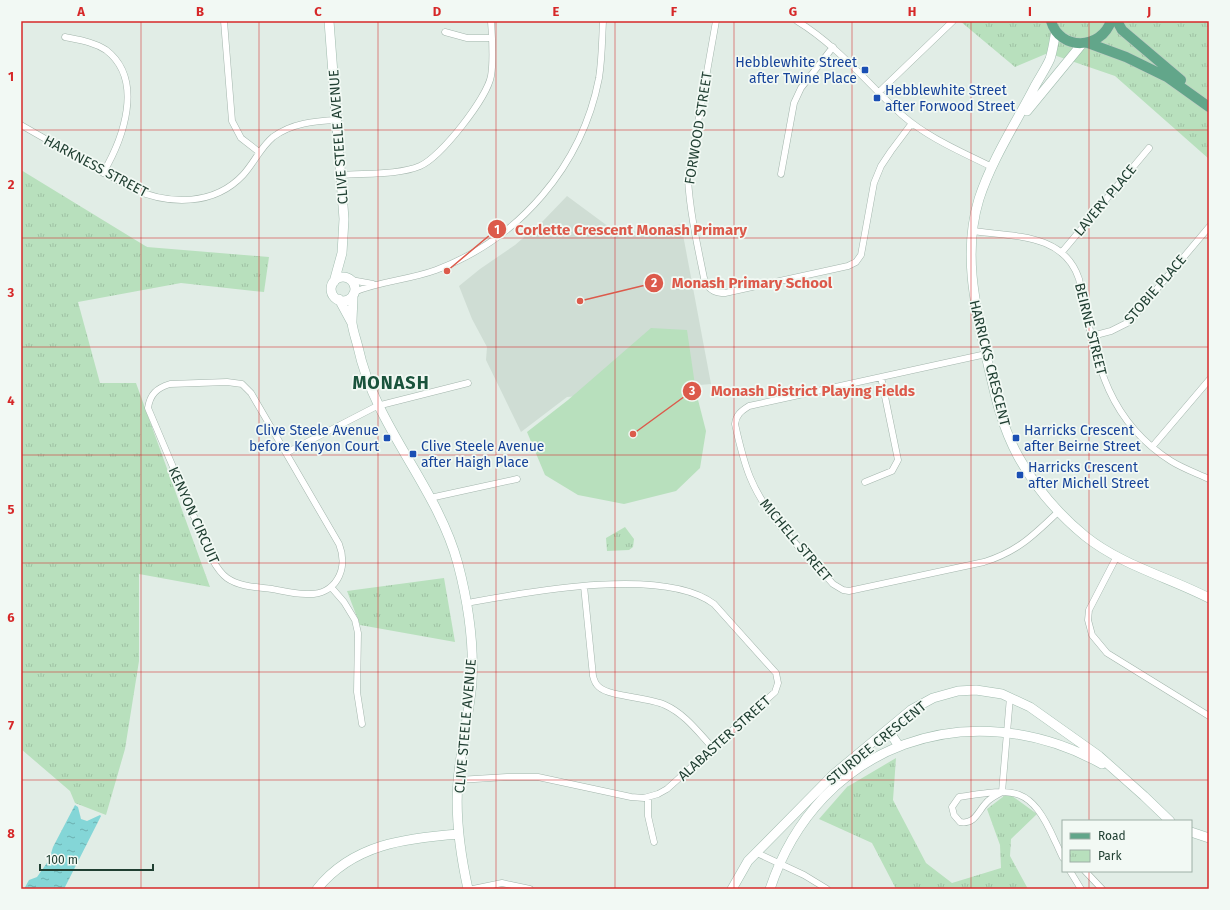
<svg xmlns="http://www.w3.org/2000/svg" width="1230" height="910" font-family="'Fira Sans',sans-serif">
<defs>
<pattern id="park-tufts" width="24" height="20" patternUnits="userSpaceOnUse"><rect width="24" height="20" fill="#b8e0bd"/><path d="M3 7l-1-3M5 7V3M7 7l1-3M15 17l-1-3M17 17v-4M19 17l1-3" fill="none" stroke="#9ec1a3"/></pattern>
<pattern id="water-ripples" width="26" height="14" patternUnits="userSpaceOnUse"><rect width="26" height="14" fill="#84d6d7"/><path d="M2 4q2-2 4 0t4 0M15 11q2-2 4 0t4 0" fill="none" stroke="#6cafaf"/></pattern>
</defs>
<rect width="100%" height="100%" fill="#e1ede6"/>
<path fill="#cfddd4" d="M567 196 609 227 621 231 647 232 681 224 711 384 567 397 521 432 486 360 487 347 472 319 459 286 480 269 515 245 543 221Z"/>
<path fill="#b8e0bd" d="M651 328 687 330 696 392 706 431 700 468 676 491 624 504 578 495 545 475 527 432 568 400Z"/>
<path fill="url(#park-tufts)" d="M960 21H1209V159L1115 76 1048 53 1015 67Z
M21 170 147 247 269 257 264 292 181 283 78 302 100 383H136L210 587 139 574V661L125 749 106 815 75 803 70 791 21 749Z
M625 527 634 539 633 547 629 550 607 551 606 538Z
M444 578 455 642 360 625 347 591Z
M896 758 893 800 926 863 952 883 1001 868 1000 845 987 809 1008 793 1037 814 1011 839 1010 856 1028 889H896L872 843 819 819 847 787Z"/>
<path fill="url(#water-ripples)" d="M75 805 78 807 81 819 87 821 100 815 101 816 64 889H24L29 880 37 877 49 860 53 847Z"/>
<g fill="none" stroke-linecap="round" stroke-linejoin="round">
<g stroke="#a3b5ac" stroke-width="7">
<path id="street" d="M224 21 232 121 241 138 259 152
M716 21 688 179C690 214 698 248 705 283 711 291 716 293 725 293L848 266 856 262 861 255 874 183 881 166 891 151 912 123
M797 21C838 46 867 83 902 115 928 138 962 152 992 167
M445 32 467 38H492
M65 37C80 40 94 42 106 50 145 80 123 139 103 173
M879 92 953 21
M21 125 133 189C169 205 214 206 243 175 254 163 260 148 273 137 292 123 315 121 337 120
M781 174 794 103 801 88 833 47
M341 175C365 173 399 175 420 166 441 157 487 98 491 76 494 58 492 39 491 21
M973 231C1014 237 1064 233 1079 279 1095 352 1102 417 1171 461 1182 468 1196 473 1209 479
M1062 252 1149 148
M351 280 373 284
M354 292C380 281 409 280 436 270 519 239 582 166 599 78 602 59 602 40 603 21
M1092 336 1111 331 1129 322 1209 227
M986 354 749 406C741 411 736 415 735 424 739 442 743 460 750 477 767 519 804 551 833 584L843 590 849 591 984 562C1017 552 1034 535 1058 512
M227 382 242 384 251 393 339 544C349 569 336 596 306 594 294 594 283 591 272 589 257 587 240 587 227 578 220 573 216 566 212 559L148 408C150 394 157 388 170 384Z
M1152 447 1209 380
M286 453 377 406 468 383
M865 482 892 471 898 460 881 377
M430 498 517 479
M1117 556 1089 610 1088 620 1092 635 1107 653 1209 716
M584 586 593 676C594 680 595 684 599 687 610 697 648 697 665 705 685 714 698 732 713 748
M331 587 344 602 355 620 358 633 357 692 362 724
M458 780 507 777H538L631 797 644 798 658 794 667 789 775 692 778 683 776 673 714 604C663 566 528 592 467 603
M1002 792C997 795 990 798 986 803 978 811 975 825 960 822L954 815 952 807 959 797C1015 788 1030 785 1055 841 1058 847 1060 852 1063 858
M1002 792 1010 697
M648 797V816L654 842
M757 853 804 875 827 889
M1070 871 1081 889
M1085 871 1102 889
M473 889 502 883 530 889"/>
</g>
<g stroke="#a1bcaf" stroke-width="10">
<path id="secondary" d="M329 21 344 219 342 253 334 282
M1056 31C1054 40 1053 50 1050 59 1046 68 1040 77 1035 86 1016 123 992 159 979 199 962 254 976 309 988 364 995 395 1002 427 1018 456 1035 487 1057 513 1085 536 1121 565 1168 577 1209 598
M1027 111 1082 44
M331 289a12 12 0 1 1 24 0a12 12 0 1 1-24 0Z
M353 295C353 304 352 314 352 323 353 331 356 339 358 347 375 427 437 486 458 564 468 602 474 642 472 682 469 715 461 747 458 781 455 817 460 853 468 889
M339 299 352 323
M888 730 899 746
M1191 832 1209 838
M317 889C353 844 406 838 459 834
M732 889 748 861 834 774 911 710 933 698 958 691 976 690 1002 694 1030 707 1099 756 1144 796 1170 821
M770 889C818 743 970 691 1102 764"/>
</g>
<g stroke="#c1c9c6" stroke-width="11">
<path id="primary" d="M1051 21C1060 51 1101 50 1111 21
M1117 21 1122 30 1181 80
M1088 43 1126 57 1167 77 1209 107"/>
</g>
<use href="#street" stroke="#fff" stroke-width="6"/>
<use href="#secondary" stroke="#fff" stroke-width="9"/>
<use href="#primary" stroke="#62a68a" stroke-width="10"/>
</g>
<path fill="none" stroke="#d62828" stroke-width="1" stroke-opacity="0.55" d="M141 21V889M259 21V889M378 21V889M496 21V889M615 21V889M734 21V889M852 21V889M971 21V889M1089 21V821M21 130H1209M21 238H1209M21 347H1209M21 455H1209M21 563H1209M21 672H1209M21 780H1209M1089 871V889"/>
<g fill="#1a4fb4" stroke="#f2f9f4" stroke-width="1.5">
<rect x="861" y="66" width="8" height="8" rx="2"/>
<rect x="873" y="94" width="8" height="8" rx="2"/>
<rect x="383" y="434" width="8" height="8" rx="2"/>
<rect x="1012" y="434" width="8" height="8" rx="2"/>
<rect x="409" y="450" width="8" height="8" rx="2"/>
<rect x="1016" y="471" width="8" height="8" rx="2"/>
</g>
<g text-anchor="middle" stroke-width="3.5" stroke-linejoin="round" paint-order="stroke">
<g font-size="14" fill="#164399" stroke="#f2f9f4" text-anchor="start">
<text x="857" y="67" text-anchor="end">Hebblewhite Street<tspan x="857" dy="16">after Twine Place</tspan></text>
<text x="885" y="95">Hebblewhite Street<tspan x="885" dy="16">after Forwood Street</tspan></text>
<text x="379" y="435" text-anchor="end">Clive Steele Avenue<tspan x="379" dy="16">before Kenyon Court</tspan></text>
<text x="1024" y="435">Harricks Crescent<tspan x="1024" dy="16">after Beirne Street</tspan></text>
<text x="421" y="451">Clive Steele Avenue<tspan x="421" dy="16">after Haigh Place</tspan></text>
<text x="1028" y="472">Harricks Crescent<tspan x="1028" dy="16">after Michell Street</tspan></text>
</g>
<g font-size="14" fill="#203f32" stroke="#f2f9f4">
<text transform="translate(698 128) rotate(-81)" y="5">FORWOOD STREET</text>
<text transform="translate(338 137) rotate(-94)" y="5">CLIVE STEELE AVENUE</text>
<text transform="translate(96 166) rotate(28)" y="5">HARKNESS STREET</text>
<text transform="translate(1105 200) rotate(-50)" y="5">LAVERY PLACE</text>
<text transform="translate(1155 289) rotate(-49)" y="5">STOBIE PLACE</text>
<text transform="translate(1091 329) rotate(76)" y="5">BEIRNE STREET</text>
<text transform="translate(990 363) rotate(76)" y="5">HARRICKS CRESCENT</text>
<text transform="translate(194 515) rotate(66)" y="5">KENYON CIRCUIT</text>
<text transform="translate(796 540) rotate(50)" y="5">MICHELL STREET</text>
<text transform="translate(465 726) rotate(-85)" y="5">CLIVE STEELE AVENUE</text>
<text transform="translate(724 738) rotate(-42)" y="5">ALABASTER STREET</text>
<text transform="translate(876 743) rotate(-39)" y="5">STURDEE CRESCENT</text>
</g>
<g font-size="18" font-weight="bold" letter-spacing="1" fill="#1a533c" stroke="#f2f9f4">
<text x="391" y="389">MONASH</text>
</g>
</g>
<path fill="none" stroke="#dc5a4b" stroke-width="1.5" d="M447 271L497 229M580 301L654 283M633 434L692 391"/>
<g fill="#dc5a4b" stroke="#f2f9f4" stroke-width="1.5">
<circle cx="447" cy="271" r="4"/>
<circle cx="580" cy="301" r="4"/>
<circle cx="633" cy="434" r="4"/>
<circle cx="497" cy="229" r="10"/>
<circle cx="654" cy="283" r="10"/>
<circle cx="692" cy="391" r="10"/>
</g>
<g font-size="12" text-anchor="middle" font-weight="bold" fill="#fff">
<text x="497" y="234">1</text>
<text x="654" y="287">2</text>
<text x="692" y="395">3</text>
</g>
<g font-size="15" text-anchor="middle" font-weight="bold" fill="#dc5a4b" stroke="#f2f9f4" stroke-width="3.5" stroke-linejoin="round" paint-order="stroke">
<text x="631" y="235">Corlette Crescent Monash Primary</text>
<text x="752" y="288">Monash Primary School</text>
<text x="813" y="396">Monash District Playing Fields</text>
</g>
<rect width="1230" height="910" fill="none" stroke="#f2f9f4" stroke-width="44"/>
<rect x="1062" y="820" width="130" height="52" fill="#f2f9f4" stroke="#9eafa6"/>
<rect x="1070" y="833" width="20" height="6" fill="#62a68a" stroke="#9eafa6"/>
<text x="1098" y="840" font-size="12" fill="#203f32">Road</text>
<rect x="1070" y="850" width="20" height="12" fill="url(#park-tufts)" stroke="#9eafa6"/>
<text x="1098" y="860" font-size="12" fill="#203f32">Park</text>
<path d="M40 864v6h113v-6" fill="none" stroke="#203f32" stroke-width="2"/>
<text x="46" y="864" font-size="12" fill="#203f32" stroke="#f2f9f4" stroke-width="3" paint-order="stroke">100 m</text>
<rect x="22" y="22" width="1186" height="866" fill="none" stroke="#d62828" stroke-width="1.5"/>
<g font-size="13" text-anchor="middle" font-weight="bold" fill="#d62828">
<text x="81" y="16">A</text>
<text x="200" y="16">B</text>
<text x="318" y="16">C</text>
<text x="437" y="16">D</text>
<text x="556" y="16">E</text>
<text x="674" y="16">F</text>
<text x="793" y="16">G</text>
<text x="912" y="16">H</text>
<text x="1030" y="16">I</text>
<text x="1149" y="16">J</text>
<text x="11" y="81">1</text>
<text x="11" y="189">2</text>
<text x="11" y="297">3</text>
<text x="11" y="405">4</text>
<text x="11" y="514">5</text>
<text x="11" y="622">6</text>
<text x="11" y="730">7</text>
<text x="11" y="838">8</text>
</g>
</svg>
